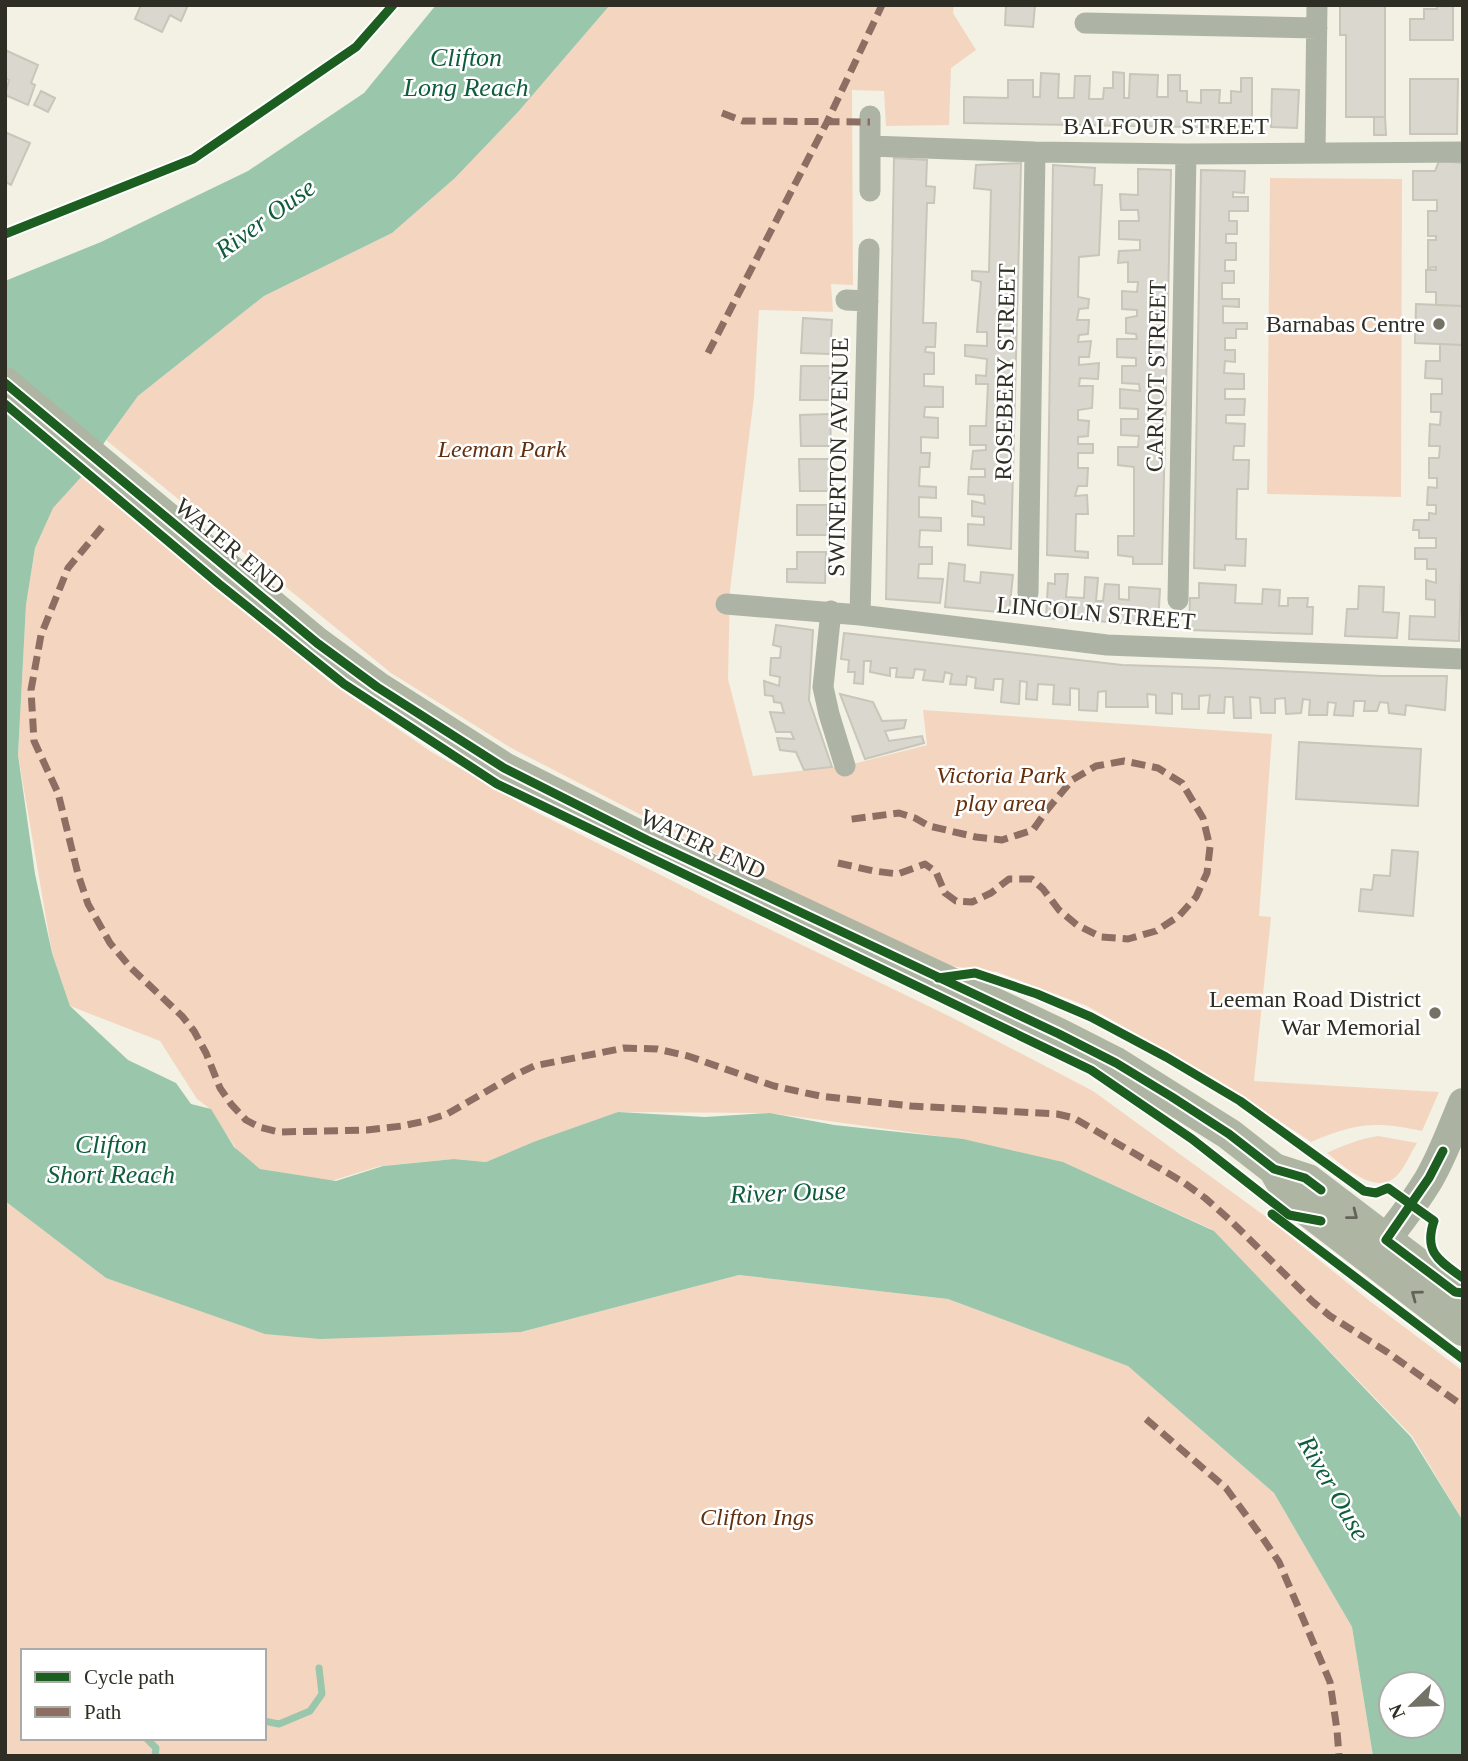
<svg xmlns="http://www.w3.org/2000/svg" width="1468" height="1761" font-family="Georgia,serif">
<rect width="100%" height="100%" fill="#f2f1e3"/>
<path fill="#f4d6c0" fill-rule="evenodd" d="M610 5H954L953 13 976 50 951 68 949 125 886 126 884 91 852 90 853 285 831 284 833 312 759 310 754 397 730 590 728 679 753 776 845 766 927 745 923 710 1272 734 1259 916 1271 917 1254 1081 1439 1092 1422 1131C1374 1121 1357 1123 1311 1142L1219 1081 1087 1006 997 972 950 966 824 909 513 749 391 673 106 440 138 396 264 296 392 233 455 178 518 112Z
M1270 178 1402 179 1401 497 1267 494Z
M83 475 330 682 430 751 536 812 734 912 951 1017 1093 1091 1265 1216 1371 1302 1463 1371V1521L1412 1436 1211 1229 1063 1162 938 1136 770 1113 618 1112 543 1139 486 1162 454 1159 380 1166 331 1181 260 1169 237 1150 209 1108 197 1099 160 1041 70 1006 52 953 18 755 26 605 35 548 53 507Z
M1378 1136 1417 1143C1411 1152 1407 1163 1400 1172 1379 1200 1345 1167 1327 1153 1343 1145 1360 1139 1378 1136Z
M5 1201 106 1278 521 1332 739 1275 948 1299 1129 1366 1274 1493 1352 1627 1373 1756H5ZM23 1651H264V1738H23Z"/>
<path fill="#9ac6ab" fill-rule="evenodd" d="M436 5H610L518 112 455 178 392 233 264 296 138 396 106 440 83 475 53 508 35 548 26 605 18 755 35 874 52 953 70 1006 128 1060 176 1083 191 1104 211 1109 234 1147 260 1169 336 1181 383 1166 454 1159 486 1162 536 1141 618 1112 705 1117 770 1113 834 1125 963 1139 1063 1162 1214 1231 1411 1437 1463 1521V1756H1373L1352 1627 1274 1493 1128 1366 948 1299 739 1275 521 1332 320 1339 265 1334 106 1278 5 1201V281L101 242 248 171 364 93ZM1391 1684H1433V1726H1391Z"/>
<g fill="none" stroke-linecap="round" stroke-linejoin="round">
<path stroke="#9ac6ab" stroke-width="7" d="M264 1721 279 1724 310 1711 322 1694 319 1668
M146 1738 156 1748 155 1756"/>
</g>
<path fill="#dad8ce" stroke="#c8c5ba" stroke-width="2" d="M141 5H188L181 21 170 15 162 32 135 19Z
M1006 5H1035L1033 27 1005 25Z
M1340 5H1385V117H1346V35H1340Z
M1437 5H1453V40H1410V19H1424V9H1437Z
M5 50 38 65 31 83 35 85 28 105 5 95 9 80 5 78Z
M1113 72 1124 73V98H1129L1130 74 1158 75 1157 97H1168V75H1180V91H1187V102L1201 103V90H1220L1219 103H1231V91L1241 92V78H1252V128L964 123V97L1008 98V80H1033V97H1040L1041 73 1059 74 1058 98H1074L1075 76H1090L1089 99H1103L1104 88H1113Z
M1410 79H1458L1457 134H1410Z
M1272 89 1299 90 1297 128 1271 127Z
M41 91 55 98 48 112 34 105Z
M1374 117H1385L1386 135H1374Z
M7 133 30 143 11 185 5 182V137Z
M894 158 927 160 926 186 935 187 934 203H927L923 323H936L935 347H926L925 352 934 353V374H924V386L943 387V407H925L924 417 938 418V438L921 437V453H930L929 467H920L919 486 936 487V498L919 497V517L941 518V531L920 530 919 547H932V564H919L918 578 943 579 940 603 886 599Z
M1439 161 1463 163V306L1436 305V292H1426V270H1436V267L1428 268V240H1436V236H1428V211H1437V200H1413V171H1435Z
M1021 163 1011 549 968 545V524L984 525V517L972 516V501L985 504 984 495 968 494 969 477H985V469H971L973 451 986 450V445H970V426H986L988 384H976V375L986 376 987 359 965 356V345L987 346V332H977L981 282 972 280V271L989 272 991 190 974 188 976 165Z
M1053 165 1095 168 1094 185H1102L1099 255 1079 257 1078 297 1089 299 1088 308 1079 309 1077 320H1089L1088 334 1079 335 1078 342 1091 341 1089 357H1079V365L1099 363 1098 379 1080 378 1079 386H1093L1092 408 1078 410V420L1089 421 1088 436 1078 437V444H1093V453H1078V468H1088L1087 486H1078L1075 496 1087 495 1088 514H1076L1075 551 1088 552V558L1047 555Z
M1138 169 1171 170 1162 564H1133V557L1118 555V536H1134V467L1118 465V447H1138L1139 436 1121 435V419H1138V409L1120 408V389L1140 391 1139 384 1122 383V366H1136V358L1117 357V339H1137L1136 334 1126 333V318L1137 316V310L1122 309V291L1137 292 1138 282H1128V262L1118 263 1119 251 1140 250V240L1119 239V221H1139L1138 210H1121L1120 194 1138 195Z
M1201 170 1245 171 1244 193 1233 192V197H1248V211H1229V221H1237V234H1226V243H1236V260H1225V271H1234V283H1222V299H1239V307L1223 306V323H1247V329H1236V338H1225V350H1235V362L1225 361 1224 373 1244 374V389H1225V399H1245L1244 415H1226V423L1245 424 1244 446H1234L1233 460H1249L1248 489H1237L1236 539H1246L1245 566 1225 565V570L1194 568Z
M1416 304 1463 306V345L1415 343Z
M803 318 832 320 830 354 801 353Z
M1440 344 1463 345V514L1459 641 1409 639 1410 616 1435 617V600L1426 599V580L1436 583V569H1427V559H1415V548H1436V538H1419V530H1413L1414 520H1429V513L1436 514V505H1427L1428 487 1437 488V478H1429V458H1439L1440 446H1429L1430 424 1440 425 1441 412H1431V394H1442V379L1425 378 1426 361H1440Z
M801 366H830L829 400H800Z
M830 414 831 446H801L800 415Z
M799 459H830V491H800Z
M797 505H827V535H797Z
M797 552H826L825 583 787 582V569H797Z
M949 563 965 565 964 581 980 583 981 572 1013 575 1009 613 945 607Z
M1055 574H1068L1066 597 1084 598 1085 577 1098 578 1096 601H1103L1105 584 1119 585V599L1129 600V587L1160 589 1158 625 1046 618 1048 583 1055 584Z
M1199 583 1236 585 1235 603 1262 604 1263 589 1280 590 1279 606H1288V598H1308L1307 607H1313L1312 634 1189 630 1190 598H1199Z
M1359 586 1384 587 1383 612 1399 613 1397 638 1345 636 1347 609H1358Z
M776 625 813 630 809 700 832 767 804 770 796 752 780 750 777 738 794 739 791 732H776L770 712 784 713 781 703 774 702 773 696 765 695 764 681 779 686 780 677 770 675 771 658H780L781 647 773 645Z
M844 633 1122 665 1219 668 1382 676H1447L1445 710 1406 705 1405 715 1389 713 1388 703 1380 702 1377 711H1364L1365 701H1354L1353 716 1334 715 1336 703 1328 702 1327 715H1309L1310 700 1303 699 1301 713 1286 714 1285 698 1275 699V713H1261L1260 698 1250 697 1251 718H1234L1233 697H1225L1224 713H1208L1210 695 1199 696V709H1182V694L1172 693V714L1156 713V695L1147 694 1148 707H1106V691L1098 692 1097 711 1079 710V689L1070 688V705L1053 704 1054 685 1038 684 1037 700 1026 699 1027 682 1020 681 1019 704 1001 702 1003 679H994L993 690 975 688 976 678 967 676 966 685 950 684 952 674 945 672 943 682 923 680 925 670 915 669 913 678 896 677 897 668H890V676L870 672 871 661H864L863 684 854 683 855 672H848L849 660 841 659Z
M840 694 873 702 882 721 906 720 904 728 885 731 889 741 922 736 924 743 865 759Z
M1299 742 1421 749 1418 806 1296 799Z
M1392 850 1418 852 1413 916 1359 911 1361 889 1372 890 1374 875 1390 876Z"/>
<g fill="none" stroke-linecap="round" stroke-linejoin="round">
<path stroke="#adb4a6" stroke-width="21" d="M1085 23 1317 28
M870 146 1035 152 1186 154 1463 152
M1315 153 1317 5
M870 191V116
M846 300 868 301
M1028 593 1035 152
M1178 600 1186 154
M726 604 860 615 1107 645 1463 659
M831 611 823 687 829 714 845 766
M860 615 869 249"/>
<path stroke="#abb2a2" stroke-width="30" d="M1370 1259C1391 1233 1412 1207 1429 1179 1443 1155 1452 1129 1463 1103"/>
<path stroke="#aeb5a3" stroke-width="32" d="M5 383 317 643 377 687 504 768 647 840 1059 1034 1116 1063 1229 1134 1274 1169 1289 1195 1295 1201 1463 1330
M1274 1169 1308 1180 1463 1298"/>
<path stroke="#8d6e63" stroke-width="7" stroke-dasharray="14 7" stroke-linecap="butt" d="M722 113 743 121 870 122
M708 353 827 122 882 5
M102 527 68 568 41 635 31 690 34 741 58 793 78 874 88 904 110 943 131 968 182 1016 194 1031 206 1053 220 1088 231 1104 246 1120 259 1127 279 1132 367 1130 402 1126 425 1121 447 1114 515 1075 534 1066 624 1048 657 1049 688 1056 774 1086 820 1096 911 1106 1057 1114 1074 1118 1183 1182 1205 1198 1230 1220 1313 1302 1330 1316 1387 1352 1463 1406
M838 863 874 871 898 874 925 864 936 872 945 893 956 901 972 902 991 893 1009 879H1032L1043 889 1059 910 1077 925 1101 937 1128 939 1156 931 1179 916 1196 897 1207 873 1210 847 1203 818 1182 783 1158 768 1124 761 1096 766 1072 780 1047 810 1033 830 1002 840 976 837 929 826 915 818 899 813 845 820
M1146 1419 1226 1488 1262 1537 1279 1562 1330 1682 1337 1730 1339 1756"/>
<g stroke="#fff" stroke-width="13">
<path id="cycleway" d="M5 234 193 159 356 47 393 5
M5 383 317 643 377 687 504 768 647 840 1059 1034 1116 1063 1172 1097 1229 1134 1274 1169 1305 1178 1321 1190
M5 404 219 584 344 684 497 784 1091 1070 1192 1139 1289 1215 1321 1221
M938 978 975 973 1037 994 1091 1017 1166 1057 1240 1101 1364 1191 1376 1193 1388 1188 1434 1221C1423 1253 1440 1261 1463 1278
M1443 1151 1429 1178 1386 1240 1455 1292 1463 1293
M1272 1214 1463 1359"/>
</g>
<use href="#cycleway" stroke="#1b5e20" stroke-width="9"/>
</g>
<defs><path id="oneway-chevron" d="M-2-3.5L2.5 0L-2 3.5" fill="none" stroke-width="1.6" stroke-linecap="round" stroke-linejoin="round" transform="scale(1.75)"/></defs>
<g stroke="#616457">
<use href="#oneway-chevron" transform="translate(1353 1215) rotate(38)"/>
<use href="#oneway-chevron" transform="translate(1416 1295) rotate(-143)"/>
</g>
<g fill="#737267" stroke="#fff" stroke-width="2.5">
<circle cx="1439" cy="324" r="7"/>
<circle cx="1435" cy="1013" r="7"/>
</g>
<g text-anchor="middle" stroke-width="5" stroke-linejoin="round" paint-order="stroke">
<g font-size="24" fill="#2e2e24" stroke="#fff">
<text x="1166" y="134">BALFOUR STREET</text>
<text transform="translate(1005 372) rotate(-89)" y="8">ROSEBERY STREET</text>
<text transform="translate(1156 376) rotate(-89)" y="8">CARNOT STREET</text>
<text transform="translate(838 457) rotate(-89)" y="8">SWINERTON AVENUE</text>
<text transform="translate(230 546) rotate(40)" y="8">WATER END</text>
<text transform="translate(1096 613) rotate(5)" y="8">LINCOLN STREET</text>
<text transform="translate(703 844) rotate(25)" y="8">WATER END</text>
</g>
<g font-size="24" fill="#2e2e24" stroke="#fff" text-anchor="end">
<text x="1425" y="332">Barnabas Centre</text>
<text x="1421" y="1007">Leeman Road District<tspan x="1421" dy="28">War Memorial</tspan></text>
</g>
<g font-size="24" font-style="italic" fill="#642f0d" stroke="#fff">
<text x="502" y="457">Leeman Park</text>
<text x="1001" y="783">Victoria Park<tspan x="1001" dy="28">play area</tspan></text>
<text x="757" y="1525">Clifton Ings</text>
</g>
<g font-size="26" font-style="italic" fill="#105d3e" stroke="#fff">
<text x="466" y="66">Clifton<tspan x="466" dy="30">Long Reach</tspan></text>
<text transform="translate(265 218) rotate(-36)" y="9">River Ouse</text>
<text x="111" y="1153">Clifton<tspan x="111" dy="30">Short Reach</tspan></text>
<text transform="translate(788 1192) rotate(-2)" y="9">River Ouse</text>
<text transform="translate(1334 1488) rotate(60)" y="9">River Ouse</text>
</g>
</g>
<rect width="1468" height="1761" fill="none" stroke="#2e2e24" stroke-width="14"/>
<rect x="21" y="1649" width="245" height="91" fill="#ffffff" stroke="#ababa7" stroke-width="2"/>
<rect x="35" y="1672" width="35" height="10" fill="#1b5e20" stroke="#ababa7" stroke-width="2"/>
<text x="84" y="1684" font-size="21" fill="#2e2e24">Cycle path</text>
<rect x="35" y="1707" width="35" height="10" fill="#8d6e63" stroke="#ababa7" stroke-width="2"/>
<text x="84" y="1719" font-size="21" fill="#2e2e24">Path</text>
<g transform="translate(1412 1705) rotate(247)"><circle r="33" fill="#ffffff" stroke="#ababa7" stroke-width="2"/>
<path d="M0-5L12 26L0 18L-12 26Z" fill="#737267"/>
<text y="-10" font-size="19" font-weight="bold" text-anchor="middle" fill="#2e2e24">N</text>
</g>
</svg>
